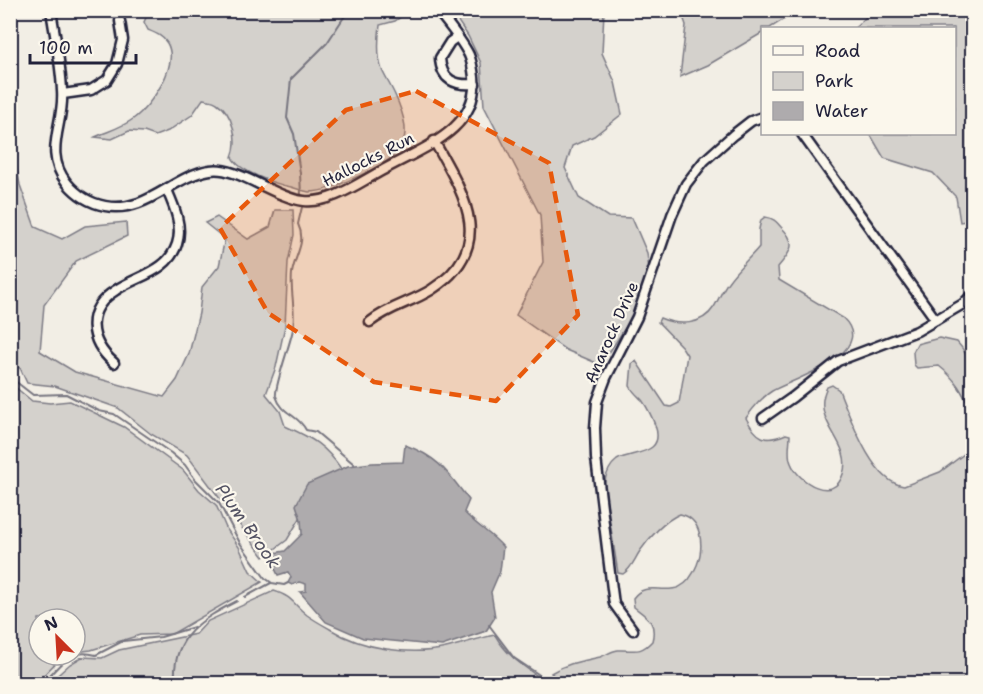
<svg xmlns="http://www.w3.org/2000/svg" width="983" height="694" font-family="'Shantell Sans',sans-serif">
<rect width="100%" height="100%" fill="#f2eee5"/>
<filter id="ink" filterUnits="userSpaceOnUse"><feTurbulence type="fractalNoise" baseFrequency=".0167" numOctaves="2"/><feDisplacementMap in="SourceGraphic" scale="12" xChannelSelector="R" yChannelSelector="G"/><feConvolveMatrix kernelMatrix="1 2 1 2 8 2 1 2 1" color-interpolation-filters="sRGB"/></filter>
<g filter="url(#ink)">
<path fill="#d4d1cc" stroke="#7b7a84" stroke-width="1.5" d="M463 10 604 11 602 53 615 82 622 114 594 136 572 146 565 168 579 198 608 217 632 218 647 253 649 270 631 319 601 365 566 350 516 315 543 262 540 215 484 106 481 63 468 36 455 17Z
M151 11H409L395 21 380 25C378 40 377 56 382 70 386 79 391 86 395 95 416 141 404 155 361 175 345 182 326 192 309 192 303 191 297 189 291 187 275 184 238 171 232 157 239 141 233 113 217 103 214 100 207 100 203 99L192 115 168 131 155 136 144 132 129 131 112 139 95 137C108 131 123 127 133 119 151 106 180 65 167 43 163 36 155 33 148 30L144 22 148 13Z
M681 11H797L770 28H762V33L708 65 680 77 686 25Z
M872 11H972V220L960 222 956 197 933 173 884 158 870 134H954V28H855Z
M10 134 20 185 35 227 62 239 85 226 126 222 127 236 76 261 44 305 40 351 75 372 164 397 177 380 189 354 199 313 202 287 219 266 225 239 205 223 217 217 248 239 270 227 275 210H293L294 235 288 262 285 326 276 367 266 394 280 411 285 426C312 438 325 445 342 470L302 515 287 540 264 557 187 455 151 434 118 408 55 386 27 383 20 368 11 366Z
M765 217C773 218 776 221 781 227 798 243 791 252 778 267L779 280 843 318C879 353 793 379 772 391 761 398 753 408 746 418 757 439 765 443 786 434L790 435C790 444 787 455 791 463 798 482 834 504 843 474 854 442 809 422 827 387L832 385 839 390C850 417 872 482 904 486L940 472 972 448V611L966 629 967 638 972 651V683L565 684 551 673C567 663 582 661 600 657 606 655 611 651 618 650 634 649 639 655 652 641 657 622 647 617 634 607L633 598C650 574 679 610 697 565 701 555 702 543 699 532 696 522 690 516 680 514 665 520 649 538 640 551 634 560 632 568 623 574L618 573 604 484C606 474 609 466 617 460 632 451 666 456 655 425 652 417 647 407 642 400 637 395 633 392 630 386L632 364 636 361 666 406 671 407 679 403 687 355 682 347 658 322 660 318C678 326 702 326 714 307 719 299 722 290 728 282 737 269 749 259 759 247V229L761 220Z
M939 338 957 342C975 360 973 388 972 412 963 393 956 379 939 366L917 368 914 365 913 352 917 344Z
M10 380 15 387 32 401 50 403 70 401 124 427 183 470 199 490 216 505 226 528 239 547 250 571 262 582 172 634 140 635 91 650 75 652V619H39V655H66C53 662 41 682 31 684 25 685 17 684 11 683Z
M274 591C293 597 292 603 307 615 314 620 323 625 330 629 362 649 410 656 446 648 463 644 479 638 495 635 509 659 526 667 547 683H49L70 664 82 657 102 658 119 650 196 634 208 621Z"/>
<path fill="#aeabad" stroke="#76747f" stroke-width="1.5" d="M405 445C439 457 448 473 469 500L464 512C477 526 491 533 503 547L500 571 491 592 495 617 486 631 442 646 363 638 326 622 300 592 306 591V584L299 582 292 585 288 583 291 577 288 572 278 575 270 558 274 553 285 551 302 534 301 520 296 505 307 484 348 466 372 463 403 462Z"/>
<g fill="none" stroke-linecap="round" stroke-linejoin="round">
<path stroke="#76747f" stroke-width="2" d="M301 195 300 173 294 134 287 118 291 79 327 43 344 17 352 10
M302 207 298 224C307 243 295 254 292 273 290 291 296 310 293 329 291 342 274 387 276 396 282 415 298 414 306 430L316 432 354 464
M10 371 15 381 33 395 66 394 99 411 114 414 171 453 185 465 195 479 219 503 240 543 265 578 272 583 284 585 288 583
M245 597 271 583
M489 625 514 658 553 684
M39 684C59 672 64 646 96 655L123 641 161 637 194 627
M172 684 175 681C172 636 202 619 237 601"/>
<g stroke="#22223b" stroke-width="13">
<path id="street" d="M51 10C55 37 61 64 62 91 65 124 42 152 67 183 77 195 90 203 105 206 147 214 172 176 210 170 236 165 275 198 304 201 331 204 360 182 383 170 422 148 479 130 474 77 473 69 472 62 469 55 461 39 448 24 437 10
M457 37 450 42 440 58C441 80 455 86 475 84
M63 94 91 90 107 80 117 64 123 40 120 21
M802 134 936 320
M370 322C390 306 410 303 431 290 498 247 464 194 434 141
M114 363C89 341 84 310 116 290 137 276 168 272 177 244 183 226 174 206 167 190
M763 418 793 397 838 361 917 331 963 304 972 295
M633 630 614 604 612 589 596 458 595 428 597 402 606 378 637 317 672 215 686 184 704 161 733 135 751 121 762 117"/>
</g>
<use href="#street" stroke="#fbf7ec" stroke-width="8"/>
</g>
</g>
<path fill="#e8590c" fill-opacity="0.2" stroke="#e8590c" stroke-width="4.5" stroke-dasharray="12 8" stroke-linejoin="round" d="M416 91 549 163 578 315 496 401 374 382 268 313 220 228 346 110Z"/>
<g text-anchor="middle" stroke-width="4.5" stroke-linejoin="round" paint-order="stroke">
<g font-size="16" fill="#22223b" stroke="#fbf7ec">
<text transform="translate(368 159) rotate(-27)" y="6">Hallocks Run</text>
<text transform="translate(611 332) rotate(-66)" y="6">Anarock Drive</text>
</g>
<g font-size="18" font-style="italic" fill="#535263" stroke="#fbf7ec">
<text transform="translate(248 526) rotate(55)" y="6">Plum Brook</text>
</g>
</g>
<rect width="983" height="694" fill="none" stroke="#fbf7ec" stroke-width="36"/>
<rect x="18" y="18" width="947" height="658" fill="none" stroke="#22223b" stroke-width="2" filter="url(#ink)"/>
<rect x="761" y="27" width="195" height="108" fill="#fbf7ec" stroke="#a4a2a5" stroke-width="1.5"/>
<rect x="773" y="46" width="30" height="9" fill="#fbf7ec" stroke="#a4a2a5" stroke-width="1.5"/>
<text x="815" y="57" font-size="18" fill="#22223b">Road</text>
<rect x="773" y="72" width="30" height="18" fill="#d4d1cc" stroke="#a4a2a5" stroke-width="1.5"/>
<text x="815" y="87" font-size="18" fill="#22223b">Park</text>
<rect x="773" y="102" width="30" height="18" fill="#aeabad" stroke="#a4a2a5" stroke-width="1.5"/>
<text x="815" y="117" font-size="18" fill="#22223b">Water</text>
<g transform="translate(57 637) rotate(336)"><circle r="28" fill="#fbf7ec" stroke="#a4a2a5" stroke-width="1.5"/>
<path d="M0-4.5L10 22L0 15L-10 22Z" fill="#c8321e"/>
<text y="-9" font-size="16" font-weight="bold" text-anchor="middle" fill="#22223b">N</text>
</g>
<path d="M30 54v9h106v-9" fill="none" stroke="#22223b" stroke-width="3"/>
<text x="39" y="54" font-size="18" fill="#22223b" stroke="#fbf7ec" stroke-width="4.5" paint-order="stroke">100 m</text>
</svg>
